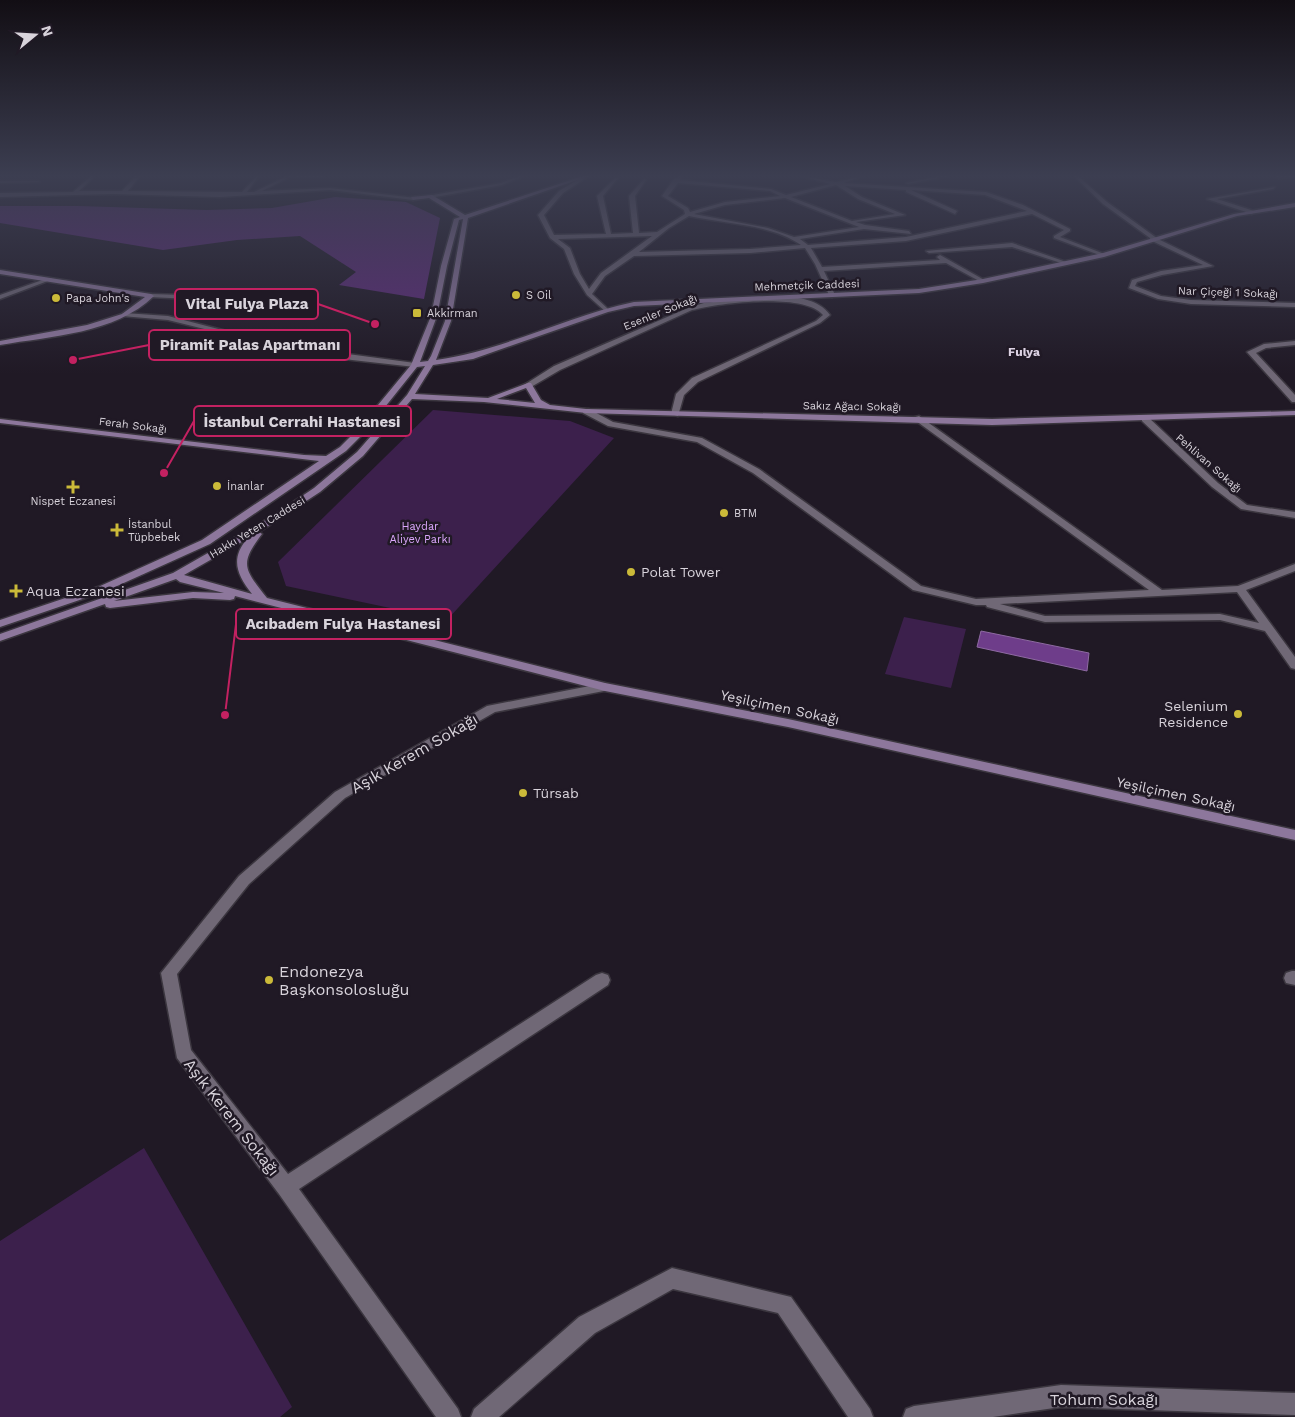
<svg xmlns="http://www.w3.org/2000/svg" width="1295" height="1417" font-family="'Work Sans',sans-serif">
<rect width="100%" height="100%" fill="#201925"/>
<path fill="#3c204c" d="M433 410 570 421 614 438 447 620 286 586 278 562Z
M904 617 966 629 951 688 885 674Z
M144 1148 292 1407 280 1417H0V1241Z"/>
<path fill="#5d2c78" d="M335 197 406 202 440 218 424 299 339 285 356 272 300 236 237 240 163 250 0 223V206H78L207 210 272 208Z"/>
<path fill="#6e3d8a" stroke="#8e6aa2" d="M981 631 1089 653 1087 671 977 647Z"/>
<g fill="none" stroke-linecap="round" stroke-linejoin="round">
<g stroke="#3b363f" stroke-width="3">
<path id="street" d="M91 176H95L79 191H122L136 176H140L128 191 242 192 257 176 258 177 247 192H254L287 176H292L262 191 330 188 416 198 413 200 330 190 220 197 113 194 0 197V193L73 192Z
M295 176H323L324 177H297Z
M519 176H524L502 185 430 198 427 196 501 183Z
M584 176H589L563 193 544 215 554 235 606 234 597 196 616 177 618 178 603 196 611 234 633 233 629 196 644 179 646 180 635 196 639 233 657 232 685 214 684 210 662 196 673 180 679 176H683L680 180 771 189 786 195 830 184 801 176 836 182 863 176 844 183 986 192 1023 205 1070 229V231L1060 237 1107 255 1102 256 1054 238V236L1064 230 1032 214 906 241 811 248 822 267 940 260 937 257 940 255 986 281 981 282 946 263 824 271 835 295 832 297 829 295 815 264 805 248 750 253 634 256 605 276 592 294 608 309 609 310 606 312 587 295 574 274 564 249 550 238 538 215 559 191ZM678 183 770 191 780 196 725 202 690 212 688 208 668 196ZM836 185 858 199 895 214 852 221 791 197ZM845 186 906 190V192L955 214 957 211 911 190 985 195 1027 211 906 237 808 245 800 239 864 229 911 234 909 231 865 225 856 222 905 215 862 197ZM785 198 859 227 794 237 768 228 694 214 725 205ZM689 216C725 224 771 224 801 245L750 249 639 252 669 228ZM652 236 601 273 589 289 580 274 570 248 558 239Z
M941 176H949L908 184 906 183Z
M1074 176H1078L1107 202 1158 239 1213 266 1162 275 1137 282 1135 286 1161 296 1191 300 1295 303V307L1191 304 1158 299 1129 288 1132 280 1161 271 1203 265 1150 240V238L1103 204Z
M1277 176H1295V177L1278 178 1276 177Z
M0 181H38L40 182 0 183Z
M1275 187 1273 189 1217 199 1254 211 1252 214 1207 199Z
M1012 243 1069 263 1064 264 1012 247 929 253 926 251Z
M48 278 53 279 0 299V295Z
M151 294 215 296 221 300 218 302 213 300 149 297V295Z
M751 298C777 297 813 292 830 315L820 323 698 382 684 395 678 416 671 414 676 394 692 378 816 321 823 315C805 292 719 303 692 310L560 370 531 387 524 385 554 366 688 308 704 303Z
M124 313 168 316 273 343 269 345 168 320 122 316V314Z
M1295 341V345L1266 348 1256 353 1295 395V402H1292L1247 352 1264 344Z
M303 348 415 363 419 365 415 367 352 360 300 352 299 350Z
M583 409H589L613 422 702 438 759 469 921 586 976 599 1149 590 912 418 919 416 1162 590 1238 586 1295 564V571L1246 590 1295 657V669L1291 668 1265 631 1220 620 1045 622 987 607 986 605H976L913 590 753 473 697 442 608 426 583 413ZM1237 592 1259 623 1220 614 1045 616 1000 604Z
M1142 417H1148L1218 483 1247 505 1295 512V518L1241 509 1212 487 1142 421Z
M605 683 611 687 609 690 495 712 345 798 249 884 177 974 191 1050 288 1174 596 975 602 973 608 975 610 980 608 985 299 1189 458 1409 461 1417H436L279 1194 177 1058 161 973 239 876 335 792 487 706Z
M1292 971H1295V985L1286 983 1284 978 1286 973Z
M672 1268 791 1297 870 1409 873 1417H848L778 1313 673 1289 595 1333 499 1417H471L474 1409 579 1317Z
M1061 1385 1295 1393V1415L1061 1407 993 1417H903L906 1409 914 1406Z"/>
</g>
<g stroke="#3b363f" stroke-width="3">
<path id="secondary" d="M583 176H589L468 218 451 321 436 360C505 350 567 316 634 302L919 289 983 279 1103 253 1234 214 1295 203V207L1237 216 1104 257 983 283 919 293 634 306 608 312 473 359 433 365 415 394 488 398 528 383H531L541 400 550 405 586 409 992 419 1295 411V415L992 425 586 413 484 402 412 399 363 456 320 492 259 532 262 534C239 564 244 569 267 598L605 683 788 719 1295 830V840L788 727 605 691 235 596 234 599 230 600 193 598 110 608 106 607 105 604 0 641V634L173 573 271 517 314 488 357 452 407 395 425 366 417 367 365 432 346 451 210 544 106 591 0 627V620L98 587 202 540 319 461 0 423V419L304 455 326 456 340 447 359 428 411 365 431 316 441 266 454 219 460 217 429 198 413 200 411 197 432 195 465 215ZM463 219 445 321 431 356 428 361 420 362 437 316 447 266 459 220ZM526 388 535 403 497 399ZM247 539C230 559 237 575 252 594L184 575ZM176 579 180 582 224 593 193 592 114 601Z
M0 270 151 294 154 296C115 334 51 336 0 345V341L87 325 122 314 145 297 0 274Z"/>
</g>
<use href="#street" fill="#706876" fill-rule="evenodd"/>
<use href="#secondary" fill="#8d779c" fill-rule="evenodd"/>
</g>
<linearGradient id="sky" x2="0" y2="1"><stop stop-color="#120e14"/><stop offset="0.47" stop-color="#3c3e51"/><stop offset="1" stop-color="#3c3e51" stop-opacity="0"/></linearGradient>
<rect width="1295" height="374" fill="url(#sky)"/>
<g fill="#cbba39" stroke="#201925" stroke-width="2">
<circle cx="516" cy="295" r="5"/>
<circle cx="56" cy="298" r="5"/>
<rect x="412" y="308" width="10" height="10" rx="2.5"/>
<circle cx="217" cy="486" r="5"/>
<path d="M70.5 479.5h5v5h5v5h-5v5h-5v-5h-5v-5h5z"/>
<circle cx="724" cy="513" r="5"/>
<path d="M114.5 522.5h5v5h5v5h-5v5h-5v-5h-5v-5h5z"/>
<circle cx="631" cy="572" r="5"/>
<path d="M13.5 583.5h5v5h5v5h-5v5h-5v-5h-5v-5h5z"/>
<circle cx="1238" cy="714" r="5"/>
<circle cx="523" cy="793" r="5"/>
<circle cx="269" cy="980" r="5"/>
</g>
<g text-anchor="middle" stroke-width="5" stroke-linejoin="round" paint-order="stroke">
<g font-size="11" fill="#d8d3db" stroke="#201925">
<text transform="translate(807 285) rotate(-2)" y="4">Mehmetçik Caddesi</text>
<text transform="translate(1228 292) rotate(2)" y="4">Nar Çiçeği 1 Sokağı</text>
<text transform="translate(660 312) rotate(-22)" y="4">Esenler Sokağı</text>
<text transform="translate(852 406) rotate(1)" y="4">Sakız Ağacı Sokağı</text>
<text transform="translate(133 425) rotate(7)" y="4">Ferah Sokağı</text>
<text transform="translate(1209 463) rotate(41)" y="4">Pehlivan Sokağı</text>
<text transform="translate(257 527) rotate(-31)" y="4">Hakkı Yeten Caddesi</text>
</g>
<g font-size="11" fill="#d8d3db" stroke="#201925" text-anchor="start">
<text x="526" y="299">S Oil</text>
<text x="66" y="302">Papa John's</text>
<text x="427" y="317">Akkirman</text>
<text x="227" y="490">İnanlar</text>
<text x="73" y="505" text-anchor="middle">Nispet Eczanesi</text>
<text x="734" y="517">BTM</text>
<text x="128" y="528">İstanbul<tspan x="128" dy="13">Tüpbebek</tspan></text>
</g>
<g font-size="11" fill="#daa6fb" stroke="#201925">
<text x="420" y="530">Haydar<tspan x="420" dy="13">Aliyev Parkı</tspan></text>
</g>
<g font-size="12" font-weight="bold" fill="#dcd2e3" stroke="#201925">
<text x="1024" y="356">Fulya</text>
</g>
<g font-size="14" fill="#d8d3db" stroke="#201925" text-anchor="start">
<text x="641" y="577">Polat Tower</text>
<text x="26" y="596">Aqua Eczanesi</text>
<text x="1228" y="711" text-anchor="end">Selenium<tspan x="1228" dy="16">Residence</tspan></text>
<text x="533" y="798">Türsab</text>
</g>
<g font-size="14" fill="#d8d3db" stroke="#201925">
<text transform="translate(780 707) rotate(12)" y="5">Yeşilçimen Sokağı</text>
<text transform="translate(1176 794) rotate(12)" y="5">Yeşilçimen Sokağı</text>
</g>
<g font-size="16" fill="#d8d3db" stroke="#201925">
<text transform="translate(414 753) rotate(-30)" y="6">Aşık Kerem Sokağı</text>
<text transform="translate(232 1117) rotate(52)" y="6">Aşık Kerem Sokağı</text>
<text x="1104" y="1405">Tohum Sokağı</text>
</g>
<g font-size="16" fill="#d8d3db" stroke="#201925" text-anchor="start">
<text x="279" y="977">Endonezya<tspan x="279" dy="18">Başkonsolosluğu</tspan></text>
</g>
</g>
<path fill="none" stroke="#c32161" stroke-width="2" d="M375 324L318 304M73 360L149 345M164 473L194 421M225 715L236 624"/>
<g fill="#c32161" stroke="#201925" stroke-width="2">
<circle cx="375" cy="324" r="5"/>
<circle cx="73" cy="360" r="5"/>
<circle cx="164" cy="473" r="5"/>
<circle cx="225" cy="715" r="5"/>
</g>
<g fill="#201925" stroke="#c32161" stroke-width="2">
<rect x="175" y="289" width="143" height="30" rx="5"/>
<rect x="149" y="330" width="201" height="30" rx="5"/>
<rect x="194" y="406" width="217" height="30" rx="5"/>
<rect x="236" y="609" width="215" height="30" rx="5"/>
</g>
<g font-size="15" text-anchor="middle" font-weight="bold" fill="#d8d3db">
<text x="247" y="309">Vital Fulya Plaza</text>
<text x="250" y="350">Piramit Palas Apartmanı</text>
<text x="302" y="427">İstanbul Cerrahi Hastanesi</text>
<text x="343" y="629">Acıbadem Fulya Hastanesi</text>
</g>
<g transform="translate(35 35) rotate(72)" stroke="#201925" stroke-width="4" paint-order="stroke">
<path d="M0-4L9 19L0 12L-9 19Z" fill="#d8d3db"/>
<text y="-8" font-size="14" font-weight="bold" text-anchor="middle" fill="#d8d3db">N</text>
</g>
</svg>
